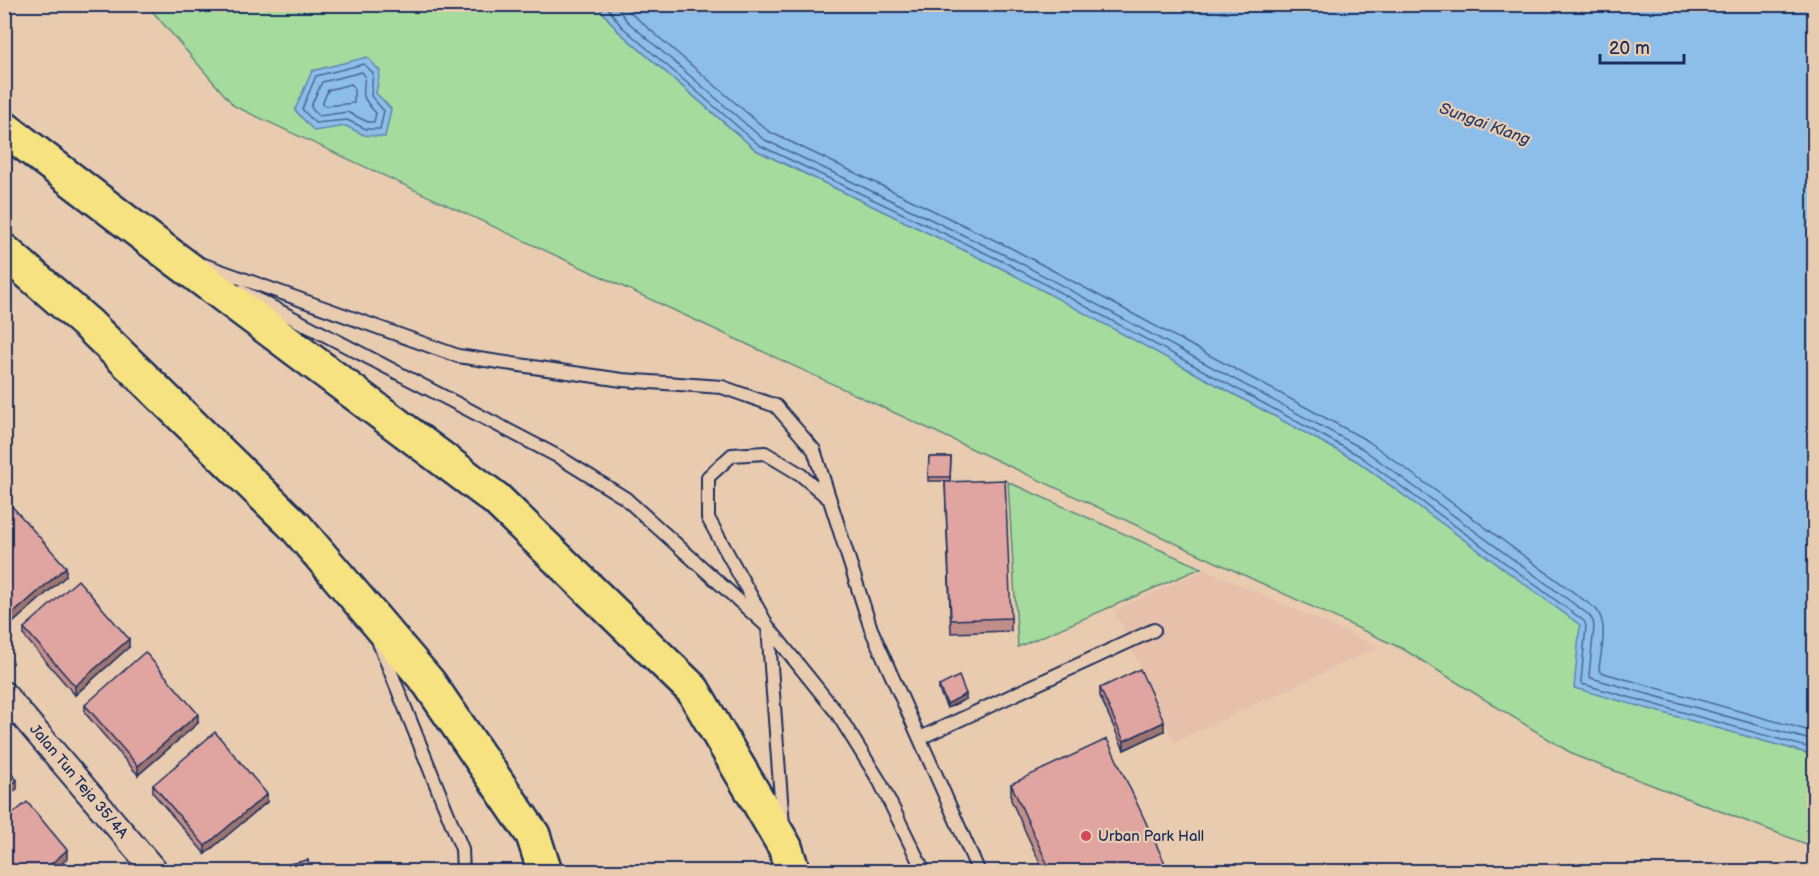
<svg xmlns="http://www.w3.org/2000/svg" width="1819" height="876" font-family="'Balsamiq Sans',sans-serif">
<rect width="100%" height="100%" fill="#e9ccb0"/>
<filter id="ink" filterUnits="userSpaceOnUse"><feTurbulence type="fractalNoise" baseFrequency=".0167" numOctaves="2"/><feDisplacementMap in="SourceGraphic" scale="12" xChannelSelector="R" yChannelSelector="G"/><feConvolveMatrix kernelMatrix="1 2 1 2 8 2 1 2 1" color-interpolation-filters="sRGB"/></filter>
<g filter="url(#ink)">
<path fill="#e6c0ab" d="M1205 569 1379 647 1174 742 1114 611Z"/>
<path fill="#a6db9e" stroke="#60857e" stroke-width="1.5" d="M147 5H597L617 30 756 150 1003 269 1357 461 1581 625 1575 688 1814 755V847L1576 756 1403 649 234 106Z
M1008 482 1201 568 1018 647Z"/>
<path fill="#8dbee9" stroke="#5f85b1" stroke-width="1.5" d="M597 5H1814V755L1574 688 1580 625 1357 461 1003 269 756 150 617 30Z
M367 57 380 71 376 93 391 109 385 137 364 135 346 126 314 131 295 110 312 71Z"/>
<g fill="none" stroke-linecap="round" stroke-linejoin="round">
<path stroke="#496896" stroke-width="1.5" d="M605 4 621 26 759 145 1006 263 1360 456 1584 621 1586 626 1581 681 1582 684 1814 749
M614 4 627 21 763 139 1009 257 1363 449 1589 615 1593 621 1594 627 1589 675 1591 678 1814 741
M625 4 633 15 768 131 1013 249 1368 441 1596 609C1609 625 1601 650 1599 669L1600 672 1814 732
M364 64 373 73 371 96 384 111 380 129H366L347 120 315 123 302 109 316 76Z
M362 72 365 76C362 97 362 98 376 113L374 122H368L347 112 319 116 312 109 311 106 322 82Z
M351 84 354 87V103L326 106 323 105V102L328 90Z"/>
<g stroke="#1b2f5e" stroke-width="16">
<path id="service" d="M204 265 458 356 622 380 722 387 776 406 814 450 871 629 979 872
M241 291 559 457 625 498 768 627 837 713 880 782 924 872
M379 643 462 849 463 872
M920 738 1154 630
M783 825 768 627 708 518V477L732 455 765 453 800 474 828 498"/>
</g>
<g stroke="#1b2f5e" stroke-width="28">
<path id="minor" d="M4 694 156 872"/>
</g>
<g stroke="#1b2f5e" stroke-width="38">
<path id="motorway" d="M4 128 166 252 496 499 693 690 785 847 793 872
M4 251 89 325 296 527 429 683 533 835 545 872"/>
</g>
<use href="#service" stroke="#e9ccb0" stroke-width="12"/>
<use href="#minor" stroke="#e9ccb0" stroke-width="24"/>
<use href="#motorway" stroke="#f6e281" stroke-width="33"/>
</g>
<path fill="#c18e8a" stroke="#1b2f5e" stroke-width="1.5" d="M929 457H951L950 481H928Z
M945 482 1011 618V631L951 633Z
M4 507 66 576 9 626 4 620Z
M24 628 129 647 75 695 24 636Z
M939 686 966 699 947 708 939 690Z
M1100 688 1164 731 1124 750 1100 696Z
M85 705 198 723 138 775 85 713Z
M1011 784 1169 872H1044L1011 800Z
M153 785 267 802 205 854 153 793Z"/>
<path fill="#9d7470" stroke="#1b2f5e" stroke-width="1.5" d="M66 567V576L9 626V617Z
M129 639V647L75 695V686Z
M966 694V699L947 708V704Z
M198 714V723L138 775V766Z
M1164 722V731L1124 750V741Z
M17 780V789L4 799V791Z
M267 794V802L205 854V846Z
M67 850V859L52 872H42Z"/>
<path fill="#e0a5a0" stroke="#1b2f5e" stroke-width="1.5" d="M929 457H951L950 477H928Z
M1005 480 1011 618 951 620 945 482Z
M9 503 66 567 9 617 4 612V507Z
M78 580 129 639 75 686 24 628Z
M145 652 198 714 138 766 85 705Z
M1140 669 1164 722 1124 741 1100 688Z
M959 676 966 694 947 704 939 686Z
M215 732 267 794 205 846 153 785Z
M1107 739 1169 872H1051L1011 784Z
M4 765 17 780 4 791Z
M27 802 67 850 42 872H4V821Z
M308 860 311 872H253Z"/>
</g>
<circle fill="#d1495b" stroke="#e9ccb0" stroke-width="2" cx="1086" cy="836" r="6"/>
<g text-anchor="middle" stroke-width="4.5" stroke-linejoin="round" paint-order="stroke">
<g font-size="15" fill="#1b2f5e" stroke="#e9ccb0">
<text transform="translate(79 781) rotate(50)" y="5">Jalan Tun Teja 35/4A</text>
</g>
<g font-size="15" fill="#1b2f5e" stroke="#e9ccb0" text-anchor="start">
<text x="1098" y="841">Urban Park Hall</text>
</g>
<g font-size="16" font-style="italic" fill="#263d6c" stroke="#e9ccb0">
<text transform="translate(1485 123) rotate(20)" y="6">Sungai Klang</text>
</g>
</g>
<rect width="1819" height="876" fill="none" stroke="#e9ccb0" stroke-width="24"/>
<rect x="12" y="12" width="1795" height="852" fill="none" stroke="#1b2f5e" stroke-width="2" filter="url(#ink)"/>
<path d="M1600 54v9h84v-9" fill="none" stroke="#1b2f5e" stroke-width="3"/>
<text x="1609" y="54" font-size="18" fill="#1b2f5e" stroke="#e9ccb0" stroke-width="4.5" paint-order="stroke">20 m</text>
</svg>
